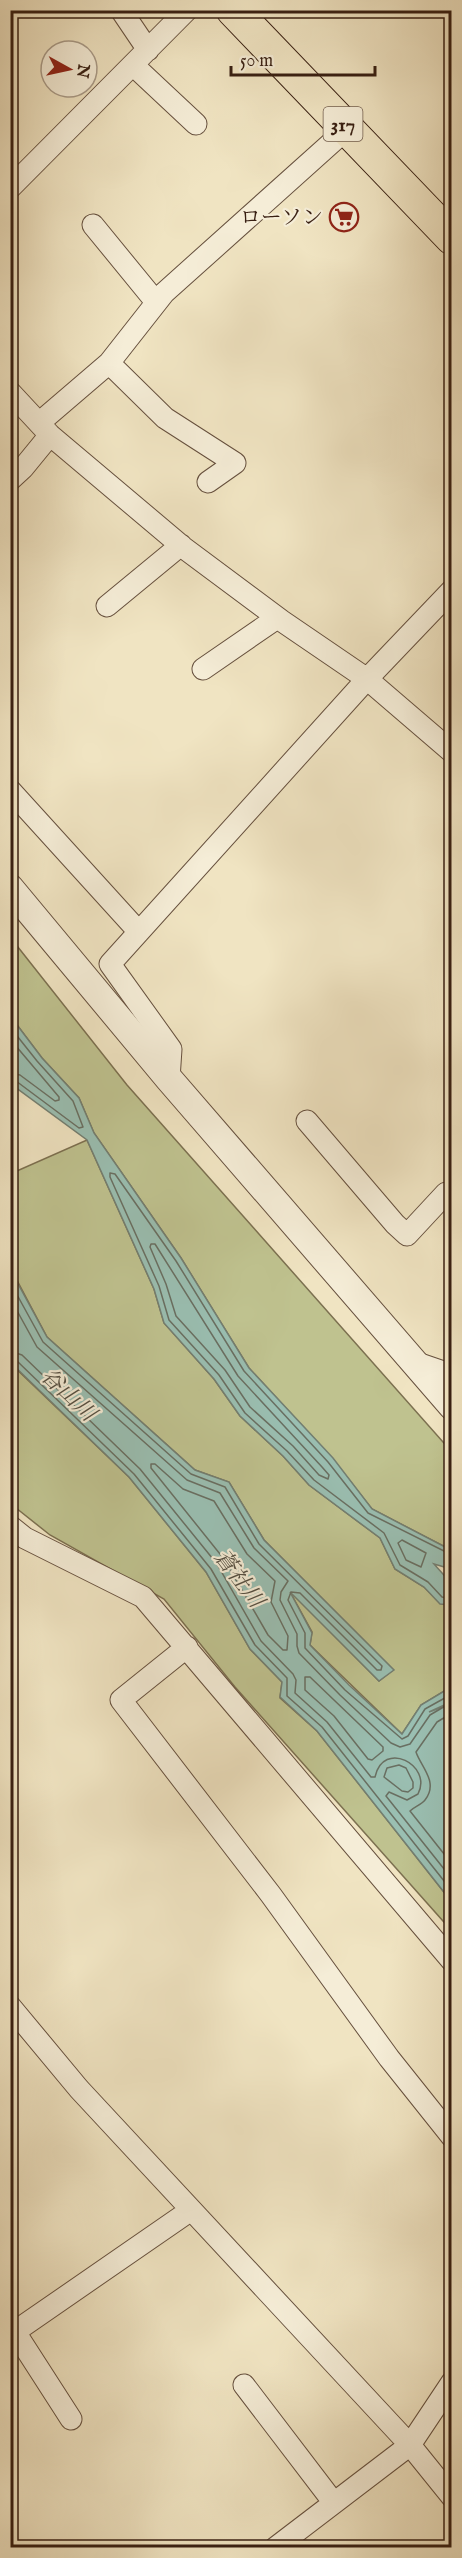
<svg xmlns="http://www.w3.org/2000/svg" width="462" height="2558" font-family="'IM FELL English','Noto Serif JP',serif">
<rect width="100%" height="100%" fill="#f0e4c2"/>
<filter id="stains"><feTurbulence type="fractalNoise" baseFrequency=".00333" numOctaves="4"/><feColorMatrix values="0 0 0 0 .2 0 0 0 0 .09 0 0 0 0 .02 0 0 0 .5 -.17"/></filter>
<radialGradient id="worn" r=".72"><stop offset=".6" stop-color="#630" stop-opacity="0"/><stop offset="1" stop-color="#630" stop-opacity=".3"/></radialGradient>
<path fill="#bfc28f" stroke="#7c7050" stroke-width="1.5" d="M10 937 127 1085 451 1451V1550L372 1509 332 1458 249 1368 181 1258 94 1133 79 1098 42 1058 11 1017Z
M87 1140 154 1289 164 1323 214 1379 240 1416 283 1456 309 1485 380 1538 395 1569 424 1587 440 1603 451 1605V1687L421 1705 402 1734 310 1645 312 1632 289 1590 379 1681 393 1670 264 1540 229 1482 195 1470 47 1337 11 1269 10 1174Z
M10 1363 129 1477 206 1572 250 1649 282 1682 280 1698 317 1731 451 1901V1930L235 1687 164 1599 50 1535 11 1504Z"/>
<path fill="#9abfb2" stroke="#737f72" stroke-width="1.5" d="M11 1017 42 1058 79 1098 94 1133 181 1258 249 1368 333 1458 372 1509 451 1550V1569L434 1564 451 1583V1605L440 1604 424 1587 395 1569 380 1538 309 1485 283 1456 240 1416 214 1379 164 1323 154 1289 87 1140 11 1084Z
M10 1269 47 1337 195 1470 229 1482 264 1540 394 1670 379 1681 290 1592 312 1633 310 1645 349 1685 402 1734 421 1705 451 1687V1702L429 1712 451 1704V1901L317 1731 280 1697 282 1682 250 1649 206 1572 129 1477 11 1363Z"/>
<g fill="none" stroke-linecap="round" stroke-linejoin="round">
<path stroke="#696f62" stroke-width="1.5" d="M10 1027 37 1061 73 1101 83 1127 79 1128 16 1081 10 1080
M10 1039 59 1097V1100L55 1101 20 1075 10 1073
M151 1244H155L238 1376 322 1467 329 1475 328 1479 319 1475 293 1446 250 1407 225 1370 176 1316 166 1284 150 1247Z
M10 1282 43 1342 191 1474 225 1487 259 1544 382 1666 381 1670H377L300 1593 291 1592 288 1600 305 1633V1648L345 1690 402 1739 408 1736 425 1709 452 1694
M10 1298 37 1347 187 1480 220 1493 254 1548 288 1581 281 1592 280 1600 297 1634V1646L299 1653 340 1695 391 1743 400 1747 410 1744 430 1715 452 1702
M10 1351 22 1355 140 1469 217 1564 261 1641 293 1674 296 1680 295 1693 327 1722 371 1777H375C383 1739 433 1765 418 1794L407 1800 389 1792 386 1796 452 1879
M10 1359 17 1361 134 1474 211 1569 255 1645 287 1678V1696L322 1727 452 1891
M151 1464H155L183 1489 214 1501 247 1554 275 1581 271 1602 288 1636 287 1650H283L268 1635 224 1559 151 1468Z
M402 1540 426 1553 421 1567 406 1560 398 1543Z
M452 1555 368 1513 328 1462 244 1371 176 1261 115 1174 110 1173V1177L159 1286 169 1320 219 1375 245 1413 287 1451 314 1480 384 1533 400 1565 428 1582 442 1597 452 1599
M305 1677H310L383 1747V1751L372 1760 368 1759 334 1716 305 1690Z
M452 1713 437 1722 416 1752C421 1767 439 1782 425 1800 421 1805 414 1807 410 1811L452 1864
M399 1765 406 1768 413 1782V1788L408 1792 402 1791 384 1777 387 1768Z"/>
<g stroke="#66503e" stroke-width="23">
<path id="minor" d="M121 10 148 50
M133 65 196 124
M10 188 187 10
M93 225 156 302
M109 363 165 418 235 463 208 482
M10 392 50 435 184 548 282 621 367 679 452 752
M39 423 109 363 164 293 348 128
M10 480 23 468 50 435
M107 606 181 545
M203 669 277 618
M10 790 139 932
M169 1079 171 1049 110 964 367 679 452 590
M307 1121 395 1224 407 1235 446 1193 452 1196
M414 1362 446 1373 452 1378
M10 1526 25 1538 143 1597 452 1961
M187 1647 121 1700 271 1895 389 2058 452 2137
M10 2006 79 2089 410 2445 452 2497
M15 2332 71 2419
M10 2335 191 2210
M244 2385 334 2503
M275 2548 410 2445 452 2382"/>
</g>
<g stroke="#66503e" stroke-width="29">
<path id="tertiary" d="M10 888 169 1079 452 1406"/>
</g>
<g stroke="#381f12" stroke-width="35">
<path id="trunk" d="M233 10 452 238"/>
</g>
<use href="#minor" stroke="#f5edd7" stroke-width="21"/>
<use href="#tertiary" stroke="#f5edd7" stroke-width="27"/>
<use href="#trunk" stroke="#f0e4c2" stroke-width="33"/>
</g>
<defs>
<g id="supermarket-ring" transform="scale(1.5)"><circle r="9.5" fill="#f5edd7" stroke="#8f2418" stroke-width="1.5"/><path d="M-6-5.5h2.5l.6 2H6L4.5 2H-2.5L-4.4-4H-6ZM-1.5 3.2a1.3 1.3 0 1 0 .1 0ZM3 3.2a1.3 1.3 0 1 0 .1 0Z" fill="#8f2418"/></g>
</defs>
<g fill-rule="evenodd">
<use href="#supermarket-ring" x="344" y="217"/>
</g>
<g text-anchor="middle" stroke-width="4.5" stroke-linejoin="round" paint-order="stroke">
<rect fill="#f5edd7" stroke="#715d4d" stroke-width="1.5" x="323.5" y="107" width="39" height="34" rx="4.5"/>
<g font-size="20" font-weight="bold" fill="#381f12">
<text x="343" y="131">317</text>
</g>
<g font-size="21" fill="#381f12" stroke="#f5edd7" text-anchor="end">
<text x="323" y="224">ローソン</text>
</g>
<g font-size="22" font-style="italic" fill="#554f42" stroke="#f5edd7">
<text transform="translate(69 1394) rotate(43)" y="8">谷山川</text>
<text transform="translate(240 1578) rotate(53)" y="8">蒼社川</text>
</g>
</g>
<rect width="462" height="2558" fill="none" stroke="#f0e4c2" stroke-width="36"/>
<rect x="12" y="12" width="438" height="2534" fill="none" stroke="#381f12" stroke-width="3"/>
<rect x="18" y="18" width="426" height="2522" fill="none" stroke="#381f12" stroke-width="1.5"/>
<g transform="translate(69 69) rotate(98)"><circle r="28" fill="#f5edd7" stroke="#a99b88" stroke-width="1.5"/>
<path d="M0-4.5L10 22L0 15L-10 22Z" fill="#8f2418"/>
<text y="-9" font-size="16" font-weight="bold" text-anchor="middle" fill="#381f12">N</text>
</g>
<path d="M231 66v9h144v-9" fill="none" stroke="#381f12" stroke-width="3"/>
<text x="240" y="66" font-size="18" fill="#381f12" stroke="#f5edd7" stroke-width="4.5" paint-order="stroke">50 m</text>
<rect width="100%" height="100%" filter="url(#stains)"/>
<rect width="100%" height="100%" fill="url(#worn)"/>
</svg>
